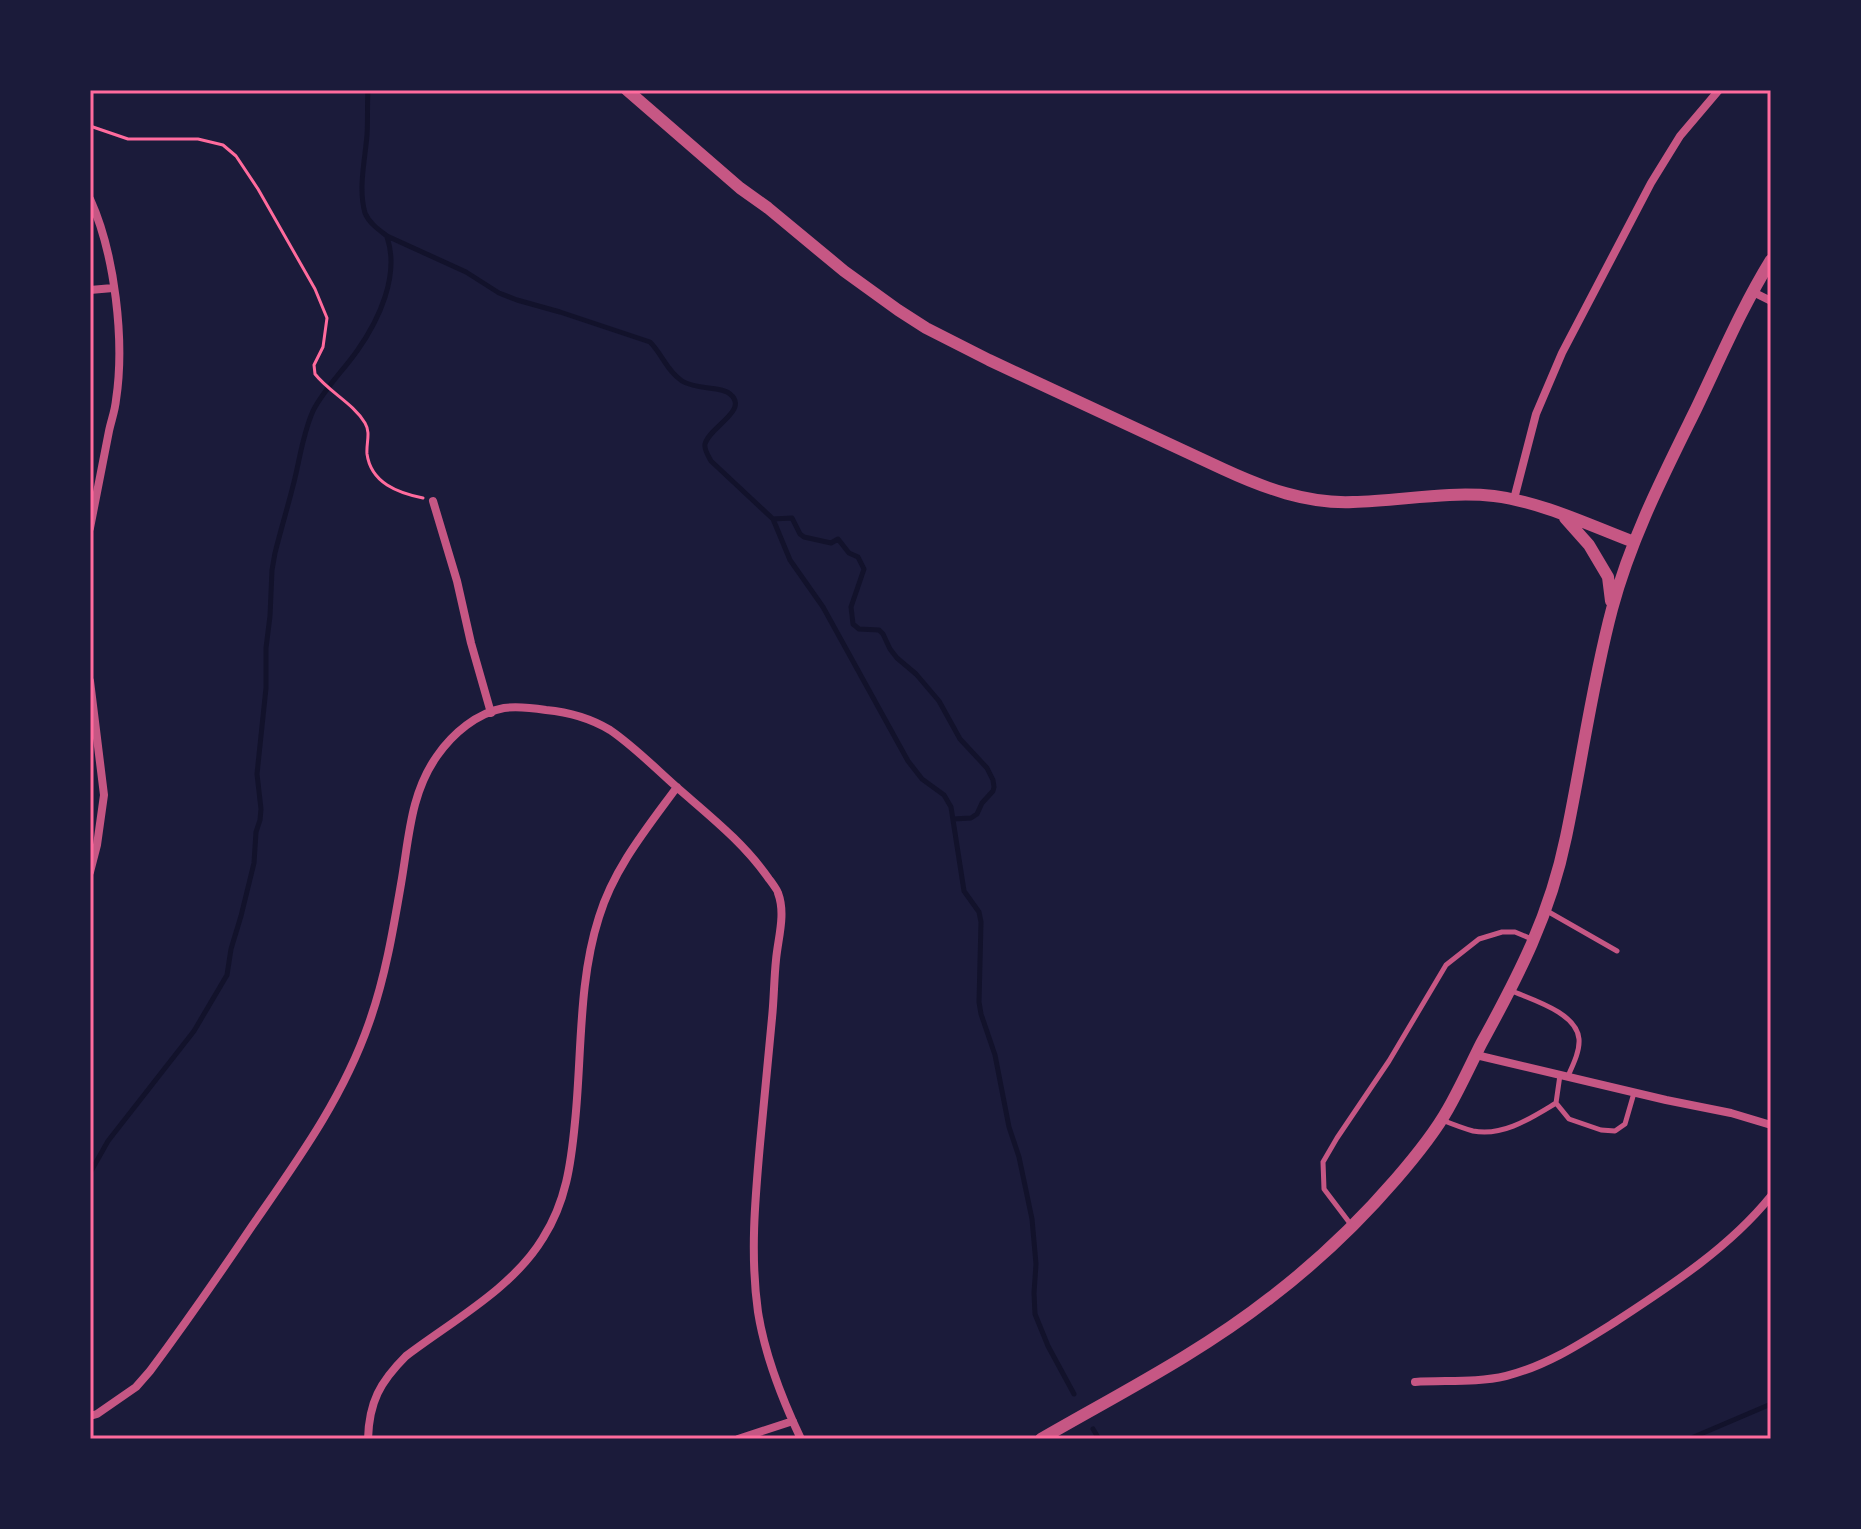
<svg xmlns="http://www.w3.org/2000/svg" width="1861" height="1529" font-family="Jost,sans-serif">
<rect width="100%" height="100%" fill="#1b1b3a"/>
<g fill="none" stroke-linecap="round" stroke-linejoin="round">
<path stroke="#12122b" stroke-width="5" d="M368 90C367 105 368 120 367 135 365 160 358 189 365 213 369 223 379 230 387 236L466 272 499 293 517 300 560 312 650 342C662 354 667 371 682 381 696 390 722 386 730 394 750 410 709 427 705 444 704 450 708 455 711 461L773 519 790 560 823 607 908 761 922 779 944 795 951 807 964 891 979 912 981 922 979 1002 981 1014 995 1055 1009 1127 1019 1157 1032 1219 1036 1264 1034 1293 1035 1314 1048 1346 1074 1394
M773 519 792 518 800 534 804 537 831 543 838 539 849 553 858 557 864 569 851 607 853 624 859 629 879 630 883 634 890 649 897 658 916 674 939 701 960 739 987 768 993 780 994 787 993 791 982 803 977 814 971 818 953 819
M90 1173 108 1141 194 1031 227 975 231 949 241 916 254 863 256 832 260 820 261 809 257 774 266 688V648L270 616 272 570 275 553C281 529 288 506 294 482 300 458 303 433 313 411 324 389 343 371 357 351 379 320 400 275 387 237
M1093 1429 1099 1439
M1689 1439 1771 1404"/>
<path stroke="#ff6b9d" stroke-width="3" d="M90 126 128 139H198L223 145 236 156 258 189 315 289 327 318 323 347 314 365 315 374C329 392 353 403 365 423 371 433 366 443 367 454 371 483 398 493 423 498"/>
<path stroke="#c65784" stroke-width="5" d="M1547 911 1617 951
M1512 991C1533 1000 1577 1013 1579 1039 1580 1051 1573 1065 1568 1076
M1560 1075 1556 1103 1569 1119 1601 1130 1615 1131 1625 1124 1634 1093
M1442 1120C1452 1124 1462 1128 1473 1131 1503 1137 1531 1118 1556 1103
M1352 1226 1324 1189 1323 1162 1337 1138 1389 1061 1446 965 1479 939 1502 932H1515L1534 940"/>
<path stroke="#c65784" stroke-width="8" d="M90 199C115 254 125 341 116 400 115 411 111 421 109 431 103 463 96 496 90 528
M90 290 113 288
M1753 292 1771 301
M1514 499 1536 414 1562 353 1651 183 1680 136 1719 90
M433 501 457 581 471 643 491 713
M90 681 104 795 97 845 90 872
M1476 1055 1666 1100 1731 1113 1771 1125
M1415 1382C1445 1380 1476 1383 1506 1376 1546 1366 1580 1344 1615 1322 1670 1286 1729 1248 1771 1196
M90 1416 97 1414 136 1387 150 1371C185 1324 219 1275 252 1226 297 1161 343 1098 369 1023 385 978 393 931 401 884 409 839 410 794 437 756 453 733 477 713 504 708 517 706 533 708 546 710 568 712 590 718 610 730 635 747 657 770 680 790 711 817 745 844 769 879 770 880 778 891 778 893 786 914 778 938 776 960 774 979 774 999 772 1018 768 1060 764 1102 760 1144 755 1200 750 1256 758 1312 765 1356 782 1399 801 1439
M368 1439C369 1402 380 1382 406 1356 452 1321 513 1288 543 1238 566 1202 571 1164 575 1122 582 1055 578 982 599 917 614 868 647 828 677 787
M738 1439 793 1421"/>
<path stroke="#c65784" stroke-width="12" d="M627 90 740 188 768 208 844 271 898 310 926 328 989 360 1223 469C1264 488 1307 504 1353 502 1400 501 1446 491 1494 496 1542 502 1589 525 1634 542
M1565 518 1589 545 1608 577 1611 601
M1041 1439C1117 1395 1200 1353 1270 1298 1316 1263 1358 1223 1396 1179 1415 1157 1434 1134 1448 1109 1460 1088 1470 1066 1481 1044 1519 975 1550 915 1566 837 1582 761 1592 684 1612 609 1631 538 1664 474 1696 409 1720 359 1742 307 1771 260"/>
</g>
<rect width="1861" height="1529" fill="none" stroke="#1b1b3a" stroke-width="184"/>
<rect x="92" y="92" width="1677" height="1345" fill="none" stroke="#ff6b9d" stroke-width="3"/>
</svg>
